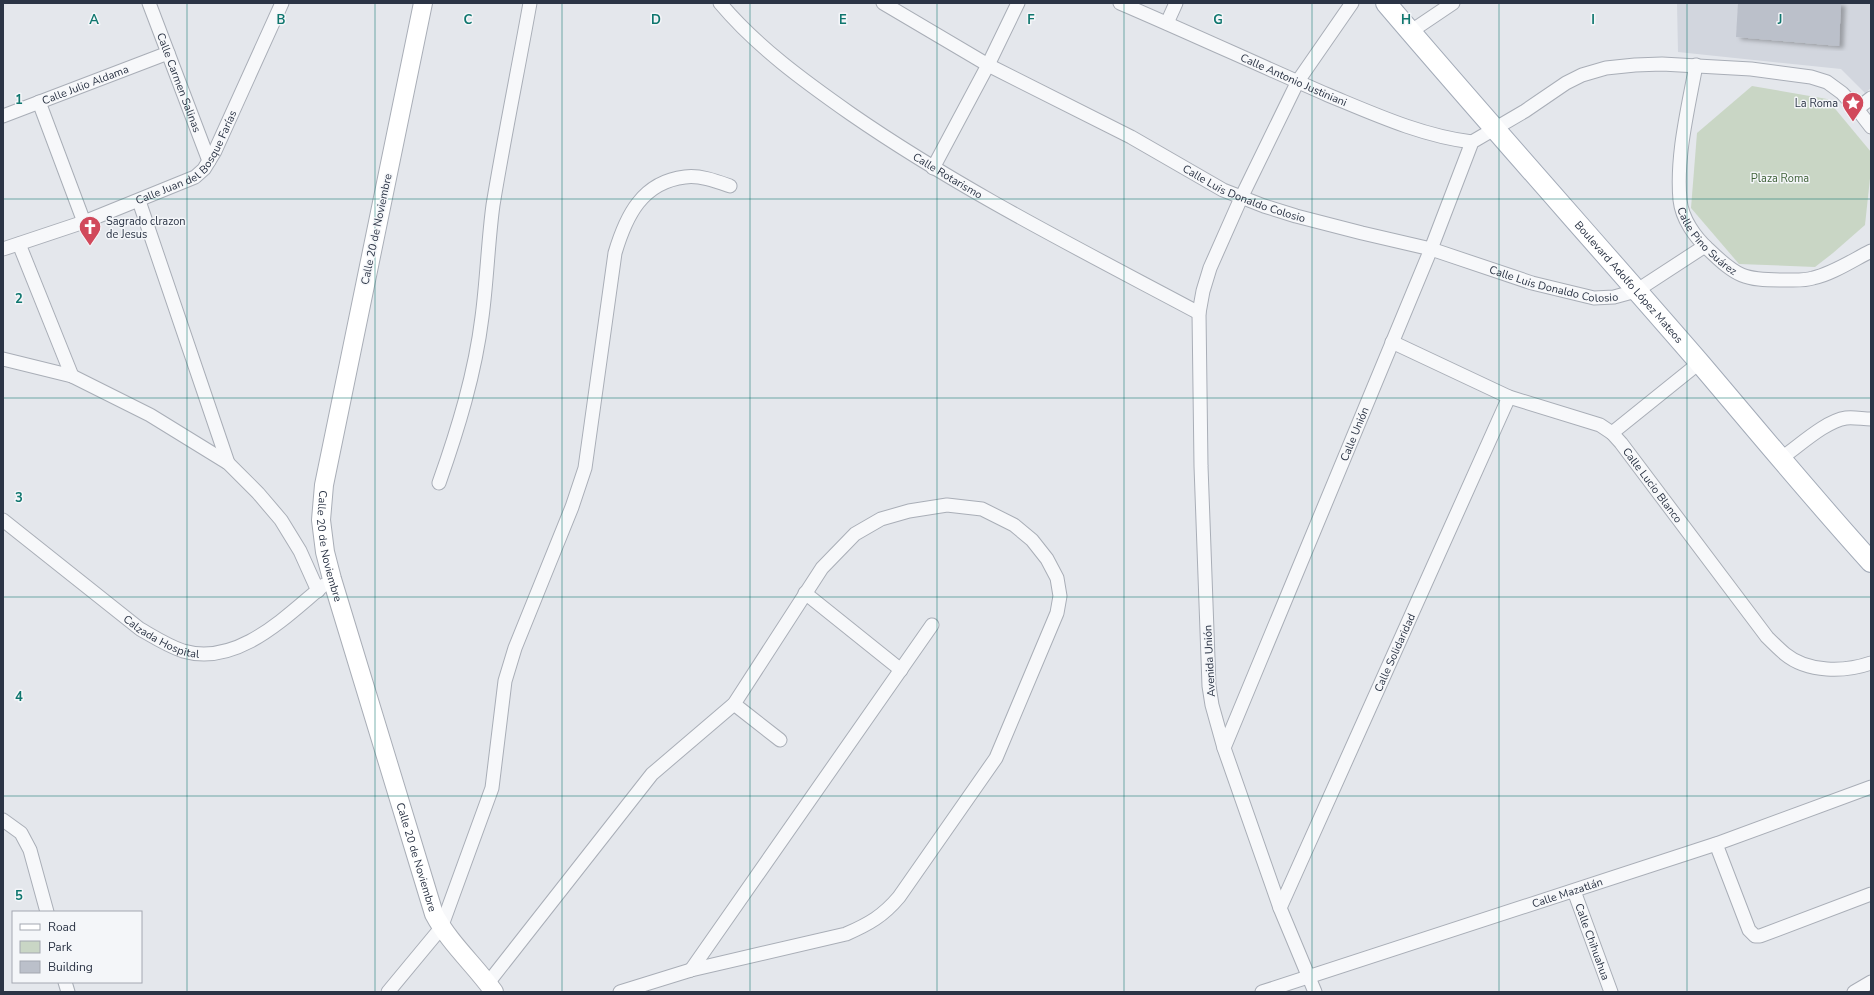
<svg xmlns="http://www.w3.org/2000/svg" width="1874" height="995" font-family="'Nunito Sans',sans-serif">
<defs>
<filter id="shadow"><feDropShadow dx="4.5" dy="2.5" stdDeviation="2" flood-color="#0004"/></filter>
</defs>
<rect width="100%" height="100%" fill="#e4e7ec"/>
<path fill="#d2d6de" d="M1677 3H1871V88L1865 93 1841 69 1678 52Z"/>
<path fill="#c9d6c5" d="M1752 86 1827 99 1871 152V169L1865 225 1833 253 1815 267 1739 264 1691 208 1697 133Z"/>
<path fill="#bbc0ca" filter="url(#shadow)" d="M1738 3H1841L1839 46 1736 37Z"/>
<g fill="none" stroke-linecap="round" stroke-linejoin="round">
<g stroke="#a9aeb7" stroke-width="15">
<g id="street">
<path id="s1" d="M149 3 209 161"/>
<path id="s2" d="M720 3C757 47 804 81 851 114 961 190 1081 250 1199 313"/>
<path id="s3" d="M883 3 988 65 1131 137 1223 190 1264 206 1296 216 1362 233 1431 249 1532 283 1594 298 1614 297 1636 291 1705 246"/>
<path id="s4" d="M1120 3C1190 33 1259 65 1328 95 1374 114 1422 136 1472 142"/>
<path d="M1167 23 1176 3"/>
<path d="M1410 32 1453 3"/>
<path id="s5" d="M1696 65C1688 109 1676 156 1680 200 1682 219 1695 237 1708 249 1737 277 1744 280 1783 280 1793 280 1804 281 1813 278 1832 274 1853 260 1871 251"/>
<path d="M39 102 84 222"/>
<path d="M1857 109 1871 98"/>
<path id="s6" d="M3 116 168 53"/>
<path d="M933 168 988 65 1018 3"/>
<path d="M139 201 228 463"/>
<path d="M19 244 72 376"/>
<path id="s7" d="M3 249 84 222 195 177 204 169 215 151 282 3"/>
<path id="s8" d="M1392 342 1509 397 1600 425 1612 433 1621 443 1767 637C1773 643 1779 649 1785 654 1808 673 1845 672 1871 663"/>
<path d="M3 359 72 376 150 415 228 463 258 493 281 520 300 551 318 591"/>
<path d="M1612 433 1699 363"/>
<path d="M1780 459C1798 447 1825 421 1846 418 1854 417 1863 419 1871 419"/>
<path d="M439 483C458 429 475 374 482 317 487 280 488 242 493 205 504 138 518 70 530 3"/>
<path id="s9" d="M3 520 140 629C154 637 168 646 183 651 238 667 286 616 324 585"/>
<path d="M805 593 901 670"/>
<path d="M734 704 780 740"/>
<path id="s10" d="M1224 748 1431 249 1472 142 1525 111 1566 83 1582 75 1606 68 1635 65 1662 64 1751 69 1811 77 1827 82 1842 93 1857 109 1871 127"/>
<path d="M3 820 21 833 30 850 47 912"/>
<path d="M1716 844 1749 930 1755 936H1760L1871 894"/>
<path id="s11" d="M1574 891 1611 992"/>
<path id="s12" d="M1280 908 1509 397"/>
<path d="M691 970 932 625"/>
<path d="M65 982 68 992"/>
<path d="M488 983 652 774 734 704 822 568 855 534 881 519 909 511 947 505 982 509 1014 525 1032 540 1047 559 1057 578 1060 596 1057 613 996 758 899 897C883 916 869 924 846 934L691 970 620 992"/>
<path d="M388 992 441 928 492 788 505 681 515 648 572 507 585 468 615 253C626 216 642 182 685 177 700 175 716 181 730 186"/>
<path id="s13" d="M1262 992 1716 844 1871 787"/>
<path d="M1315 992 1280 908 1224 748 1212 705 1209 686 1201 466 1199 313 1203 291 1210 268 1241 198 1298 81 1352 3"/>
<path d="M1854 992 1871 982"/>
</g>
</g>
<g stroke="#a9aeb7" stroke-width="20">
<g id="secondary">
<path id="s14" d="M423 3 324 485 321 520 325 552 332 579 434 914C450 944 475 965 494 992"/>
</g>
</g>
<g stroke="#a3abb8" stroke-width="22">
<g id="primary">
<path id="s15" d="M1386 3C1489 124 1595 242 1699 362 1756 429 1812 497 1871 562"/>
</g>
</g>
<use href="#street" stroke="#f7f8fa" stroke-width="13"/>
<use href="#secondary" stroke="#fff" stroke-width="18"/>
<use href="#primary" stroke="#fff" stroke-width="20"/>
</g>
<path fill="none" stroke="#0f766e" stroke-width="1" stroke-opacity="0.55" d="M187 3V992M375 3V992M562 3V992M750 3V992M937 3V992M1124 3V992M1312 3V992M1499 3V992M1687 3V992M3 199H1871M3 398H1871M3 597H1871M3 796H1871"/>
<defs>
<g id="sight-pin" transform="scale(1.15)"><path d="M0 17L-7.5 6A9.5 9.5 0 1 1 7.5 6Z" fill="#d1495b" stroke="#f4f6f9"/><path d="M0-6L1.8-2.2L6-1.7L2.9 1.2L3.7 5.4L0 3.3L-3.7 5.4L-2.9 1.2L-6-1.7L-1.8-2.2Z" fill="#fff"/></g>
<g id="church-pin" transform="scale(1.15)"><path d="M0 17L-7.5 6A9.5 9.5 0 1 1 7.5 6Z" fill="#d1495b" stroke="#f4f6f9"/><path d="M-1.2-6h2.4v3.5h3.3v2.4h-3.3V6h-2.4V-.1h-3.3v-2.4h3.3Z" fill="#fff"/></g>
</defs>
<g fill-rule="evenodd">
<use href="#sight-pin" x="1853" y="103"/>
<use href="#church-pin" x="90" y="227"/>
</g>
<g text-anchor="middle" stroke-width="3" stroke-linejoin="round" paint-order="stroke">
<g font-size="11" fill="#2b3445" stroke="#f4f6f9">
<text dy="4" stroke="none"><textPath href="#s4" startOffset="190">Calle Antonio Justiniani</textPath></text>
<text dy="4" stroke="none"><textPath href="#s1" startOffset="85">Calle Carmen Salinas</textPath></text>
<text dy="4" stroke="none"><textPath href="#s6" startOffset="88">Calle Julio Aldama</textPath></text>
<text dy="4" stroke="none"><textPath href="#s7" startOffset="212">Calle Juan del Bosque Farías</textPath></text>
<text dy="4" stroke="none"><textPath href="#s2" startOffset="287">Calle Rotarismo</textPath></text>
<text dy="4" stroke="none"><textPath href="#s3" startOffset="409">Calle Luis Donaldo Colosio</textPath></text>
<text transform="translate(376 229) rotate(-78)" y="4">Calle 20 de Noviembre</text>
<text dy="4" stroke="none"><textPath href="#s5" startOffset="187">Calle Pino Suárez</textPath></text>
<text dy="4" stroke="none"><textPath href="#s3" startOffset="733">Calle Luis Donaldo Colosio</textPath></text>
<text dy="4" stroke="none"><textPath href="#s15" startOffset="370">Boulevard Adolfo López Mateos</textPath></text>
<text dy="4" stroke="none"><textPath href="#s10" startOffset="340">Calle Unión</textPath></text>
<text dy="4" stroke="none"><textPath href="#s8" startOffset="305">Calle Lucio Blanco</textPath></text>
<text dy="4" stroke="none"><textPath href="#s14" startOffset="554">Calle 20 de Noviembre</textPath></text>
<text dy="4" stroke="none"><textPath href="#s9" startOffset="198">Calzada Hospital</textPath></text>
<text dy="4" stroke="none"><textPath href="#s12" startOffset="280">Calle Solidaridad</textPath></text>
<text transform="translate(1209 661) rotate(-93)" y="4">Avenida Unión</text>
<text dy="4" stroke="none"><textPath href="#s14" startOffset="878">Calle 20 de Noviembre</textPath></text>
<text dy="4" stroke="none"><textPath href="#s13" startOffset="321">Calle Mazatlán</textPath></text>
<text dy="4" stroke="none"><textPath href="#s11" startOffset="54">Calle Chihuahua</textPath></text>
</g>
<g font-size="11" fill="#2b3445" stroke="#f4f6f9" text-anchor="end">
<text x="1838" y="107">La Roma</text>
<text x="106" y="225" text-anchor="start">Sagrado clrazon<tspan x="106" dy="13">de Jesus</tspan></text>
</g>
<g font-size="11" fill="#3f6138" stroke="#f4f6f9">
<text x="1780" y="182">Plaza Roma</text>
</g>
</g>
<g font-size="13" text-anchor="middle" font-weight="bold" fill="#0f766e" stroke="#f4f6f9" stroke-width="3" stroke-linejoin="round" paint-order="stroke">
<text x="94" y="24">A</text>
<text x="281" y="24">B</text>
<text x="468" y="24">C</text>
<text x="656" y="24">D</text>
<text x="843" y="24">E</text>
<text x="1031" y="24">F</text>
<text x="1218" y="24">G</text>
<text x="1406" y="24">H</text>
<text x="1593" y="24">I</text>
<text x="1780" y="24">J</text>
<text x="19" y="104">1</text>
<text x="19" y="303">2</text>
<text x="19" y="502">3</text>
<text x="19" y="701">4</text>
<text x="19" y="900">5</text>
</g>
<rect width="1874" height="995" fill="none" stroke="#2b3445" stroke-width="8"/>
<rect x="12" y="911" width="130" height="72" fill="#f4f6f9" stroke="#a4a8b1"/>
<rect x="20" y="924" width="20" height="6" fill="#ffffff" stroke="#a4a8b1"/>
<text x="48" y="931" font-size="12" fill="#2b3445">Road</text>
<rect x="20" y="941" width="20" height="12" fill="#c9d6c5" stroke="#a4a8b1"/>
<text x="48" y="951" font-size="12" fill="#2b3445">Park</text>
<rect x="20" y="961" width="20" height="12" fill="#bbc0ca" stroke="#a4a8b1"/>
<text x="48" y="971" font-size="12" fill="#2b3445">Building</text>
</svg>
